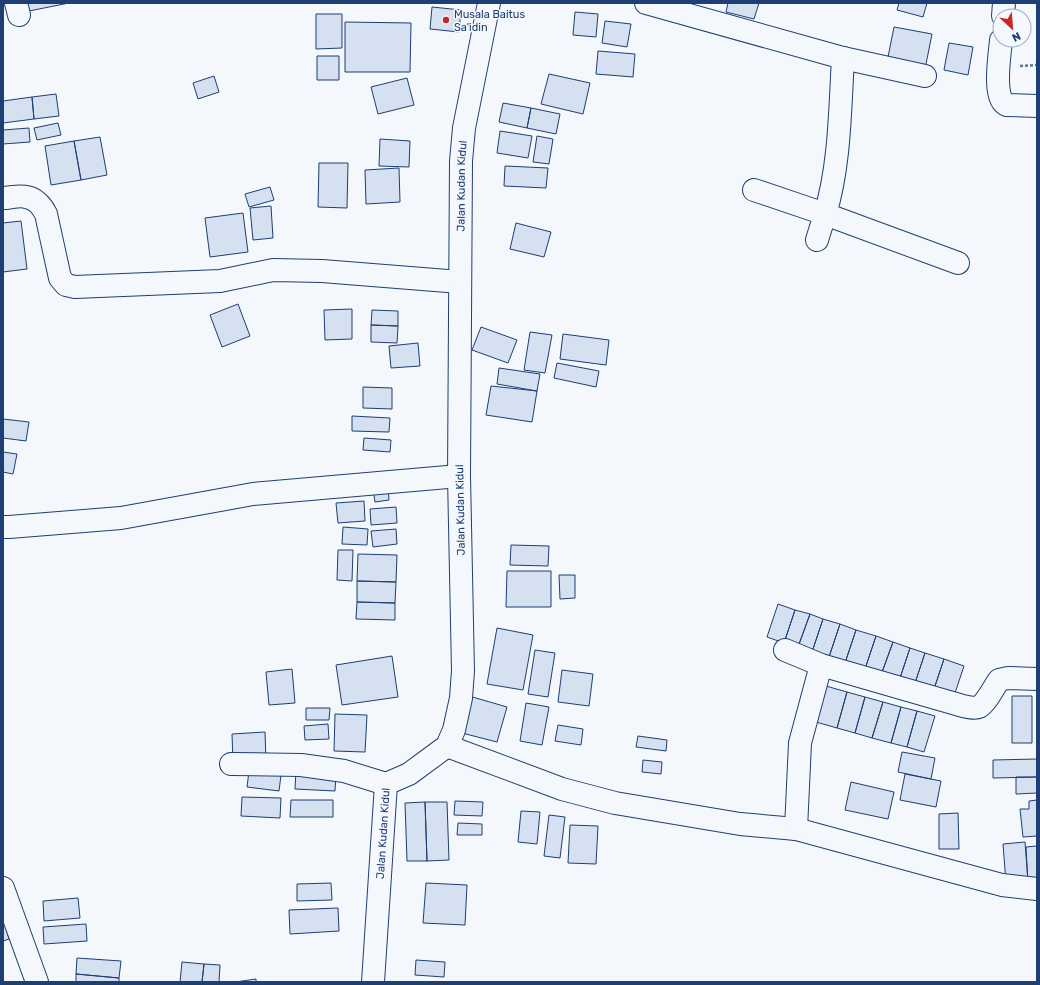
<svg xmlns="http://www.w3.org/2000/svg" width="1040" height="985" font-family="Rubik,sans-serif">
<rect width="100%" height="100%" fill="#f4f7fb"/>
<path fill="#d5e0f0" stroke="#1d3f73" d="M28 3H69L29 11Z
M728 3H759L754 19 726 12Z
M899 3H927L923 17 897 10Z
M432 7 461 10 459 32 430 29Z
M575 12 598 14 596 37 573 35Z
M316 14H342V48L316 49Z
M605 21 631 24 627 47 602 43Z
M345 22 411 23 410 72H345Z
M894 27 932 34 925 69 887 62Z
M949 43 973 47 968 75 944 70Z
M598 51 635 54 633 77 596 74Z
M317 56H339V80H317Z
M549 74 590 83 583 114 541 104Z
M214 76 219 92 198 99 193 83Z
M407 78 414 105 378 114 371 87Z
M56 94 59 116 34 119 32 97Z
M32 97 34 119 3 123V101Z
M503 103 531 108 527 128 499 122Z
M531 108 560 114 556 134 527 128Z
M58 123 61 135 37 140 34 128Z
M29 128 30 142 3 144V130Z
M500 131 532 136 528 158 497 153Z
M537 136 553 139 549 164 533 162Z
M100 137 107 175 81 180 74 141Z
M380 139 410 141 409 167 379 166Z
M74 141 81 180 51 185 45 146Z
M319 163H348L347 208 318 207Z
M505 166 548 168 546 188 504 186Z
M399 168 400 202 366 204 365 170Z
M270 187 274 200 249 207 245 194Z
M271 206 273 238 253 240 250 208Z
M243 213 248 252 210 257 205 218Z
M21 221 27 269 3 272V223Z
M516 223 551 232 544 257 510 249Z
M238 304 250 336 222 347 210 315Z
M352 309V339L325 340 324 310Z
M372 310 398 311V326L371 325Z
M371 325 398 326 397 343 371 342Z
M481 327 517 340 508 363 472 350Z
M530 332 552 335 545 373 524 370Z
M563 334 609 340 606 365 560 359Z
M418 343 420 366 391 368 389 346Z
M557 363 599 371 596 387 554 378Z
M499 368 540 374 537 391 497 384Z
M491 386 537 391 532 422 486 415Z
M363 387 392 388V409L363 408Z
M352 416 390 418 389 432 352 431Z
M3 419 29 422 26 441 3 438Z
M364 438 391 440 390 452 363 450Z
M3 452 17 454 13 474 3 472Z
M388 487 389 500 375 502 373 489Z
M364 501 365 521 338 523 336 503Z
M396 507 397 523 371 525 370 509Z
M343 527 368 529 367 545 342 544Z
M396 529 397 544 373 547 371 531Z
M511 545 549 546 548 566 510 565Z
M338 550H353L352 581 337 580Z
M358 554 397 555 396 582 357 581Z
M507 571H551V607H506Z
M559 575H575V598L560 599Z
M357 581 396 582 395 603 357 602Z
M357 602 395 603V620L356 619Z
M778 604 795 610 784 643 767 637Z
M795 610 810 614 798 647 784 643Z
M810 614 823 619 812 652 798 647Z
M823 619 840 624 829 657 812 652Z
M840 624 856 630 845 663 829 657Z
M497 628 533 635 523 690 487 684Z
M856 630 876 636 865 669 845 663Z
M876 636 893 642 881 675 865 669Z
M893 642 910 648 899 681 881 675Z
M910 648 925 653 914 686 899 681Z
M535 650 555 653 548 697 528 694Z
M925 653 944 659 933 692 914 686Z
M392 656 398 697 342 705 336 665Z
M944 659 964 666 953 699 933 692Z
M292 669 295 703 269 705 266 672Z
M562 670 593 674 589 706 558 702Z
M826 686 847 692 837 728 816 722Z
M847 692 865 697 855 733 837 728Z
M469 696 507 707 497 742 458 732Z
M1012 696H1032V743H1012Z
M865 697 883 702 872 738 855 733Z
M883 702 901 707 891 743 872 738Z
M526 703 549 707 542 745 520 741Z
M901 707 917 711 907 747 891 743Z
M306 708H330L329 720H306Z
M917 711 935 716 924 752 907 747Z
M335 714 367 715 365 752 334 751Z
M328 724 329 739 305 740 304 726Z
M558 725 583 729 581 745 555 741Z
M265 732 266 760 233 762 232 734Z
M638 736 667 740 666 751 636 747Z
M902 752 935 758 931 779 898 772Z
M1037 759V777L993 778V760Z
M643 760 662 762 661 774 642 772Z
M296 770 336 773 335 791 295 789Z
M249 771 281 775 279 791 247 787Z
M905 774 941 781 936 807 900 800Z
M1016 777H1037V793L1016 794Z
M851 782 894 792 888 819 845 810Z
M242 797 281 798 280 818 241 816Z
M291 800H333V817H290Z
M1037 800V836L1023 837 1020 809H1029V801Z
M455 801 483 802 482 816 454 815Z
M425 802 427 861H407L405 803Z
M425 802H447L449 860 427 861Z
M521 811 540 812 537 844 518 842Z
M958 813 959 849H939V814Z
M549 815 565 817 560 858 544 856Z
M458 823 482 824V835H457Z
M570 825 598 826 596 864 568 863Z
M1025 842 1028 881 1006 883 1003 844Z
M1037 846V884L1028 885 1026 847Z
M331 883 332 900 297 901V884Z
M426 883 467 885 465 925 423 923Z
M78 898 80 918 44 921 43 901Z
M338 908 339 931 290 934 289 910Z
M4 921 9 939 3 941V922Z
M86 924 87 941 44 944 43 927Z
M77 958 121 961 119 978 76 974Z
M416 960 445 962 444 977 415 975Z
M182 962 204 964 202 982H180Z
M204 964 220 965 219 982H202Z
M76 974 119 978V982H76Z
M256 979V982H235Z"/>
<g fill="none" stroke-linecap="round" stroke-linejoin="round">
<g stroke="#1d3f73" stroke-width="24">
<g id="minor">
<path d="M16 3 19 15"/>
<path d="M646 3 843 58 925 76"/>
<path d="M1003 16 1004 3"/>
<path d="M1001 40C1000 53 992 100 1007 105L1037 106"/>
<path d="M843 58C840 108 840 166 825 214L958 263"/>
<path d="M754 190 825 214 817 240"/>
<path d="M3 198C9 198 20 195 26 197 35 198 42 206 46 214L60 278 66 285 75 287 220 281 273 270 322 271 460 282"/>
<path d="M3 527H9L121 518 253 494 459 476"/>
<path d="M785 650 821 665 963 706C968 707 975 709 979 707 986 703 994 687 999 680L1008 678 1037 679"/>
<path d="M447 746 562 789 615 803 740 824 796 829 1002 885 1037 889"/>
<path d="M231 764 301 765 344 771 386 784"/>
<path d="M796 829 800 743 821 665"/>
<path d="M3 888 37 982"/>
<path id="s1" d="M373 982 386 784 409 774 447 746 454 730 461 698 463 671 459 476 461 161 464 128 489 3"/>
</g>
</g>
<path stroke="#5e769c" stroke-width="2.5" stroke-dasharray="3 2" stroke-linecap="butt" d="M1020 66 1037 65"/>
<use href="#minor" stroke="#f4f7fb" stroke-width="22"/>
</g>
<circle fill="#c62828" stroke="#f4f7fb" stroke-width="1.5" cx="446" cy="20" r="4"/>
<g text-anchor="middle" stroke-width="3" stroke-linejoin="round" paint-order="stroke">
<g font-size="11" fill="#1d3f73" stroke="#f4f7fb" text-anchor="start">
<text x="454" y="18">Musala Baitus<tspan x="454" dy="13">Sa'idin</tspan></text>
</g>
<g font-size="11" fill="#1d3f73" stroke="#f4f7fb">
<text dy="4" stroke="none"><textPath href="#s1" startOffset="833">Jalan Kudan Kidul</textPath></text>
<text transform="translate(460 510) rotate(-91)" y="4">Jalan Kudan Kidul</text>
<text dy="4" stroke="none"><textPath href="#s1" startOffset="149">Jalan Kudan Kidul</textPath></text>
</g>
</g>
<rect width="1040" height="985" fill="none" stroke="#1d3f73" stroke-width="8"/>
<g transform="translate(1012 28) rotate(154)"><circle r="19" fill="#f4f7fb" stroke="#9eadc5"/>
<path d="M0-3L7 15L0 10L-7 15Z" fill="#c62828"/>
<text y="-6" font-size="11" font-weight="bold" text-anchor="middle" fill="#1d3f73">N</text>
</g>
</svg>
